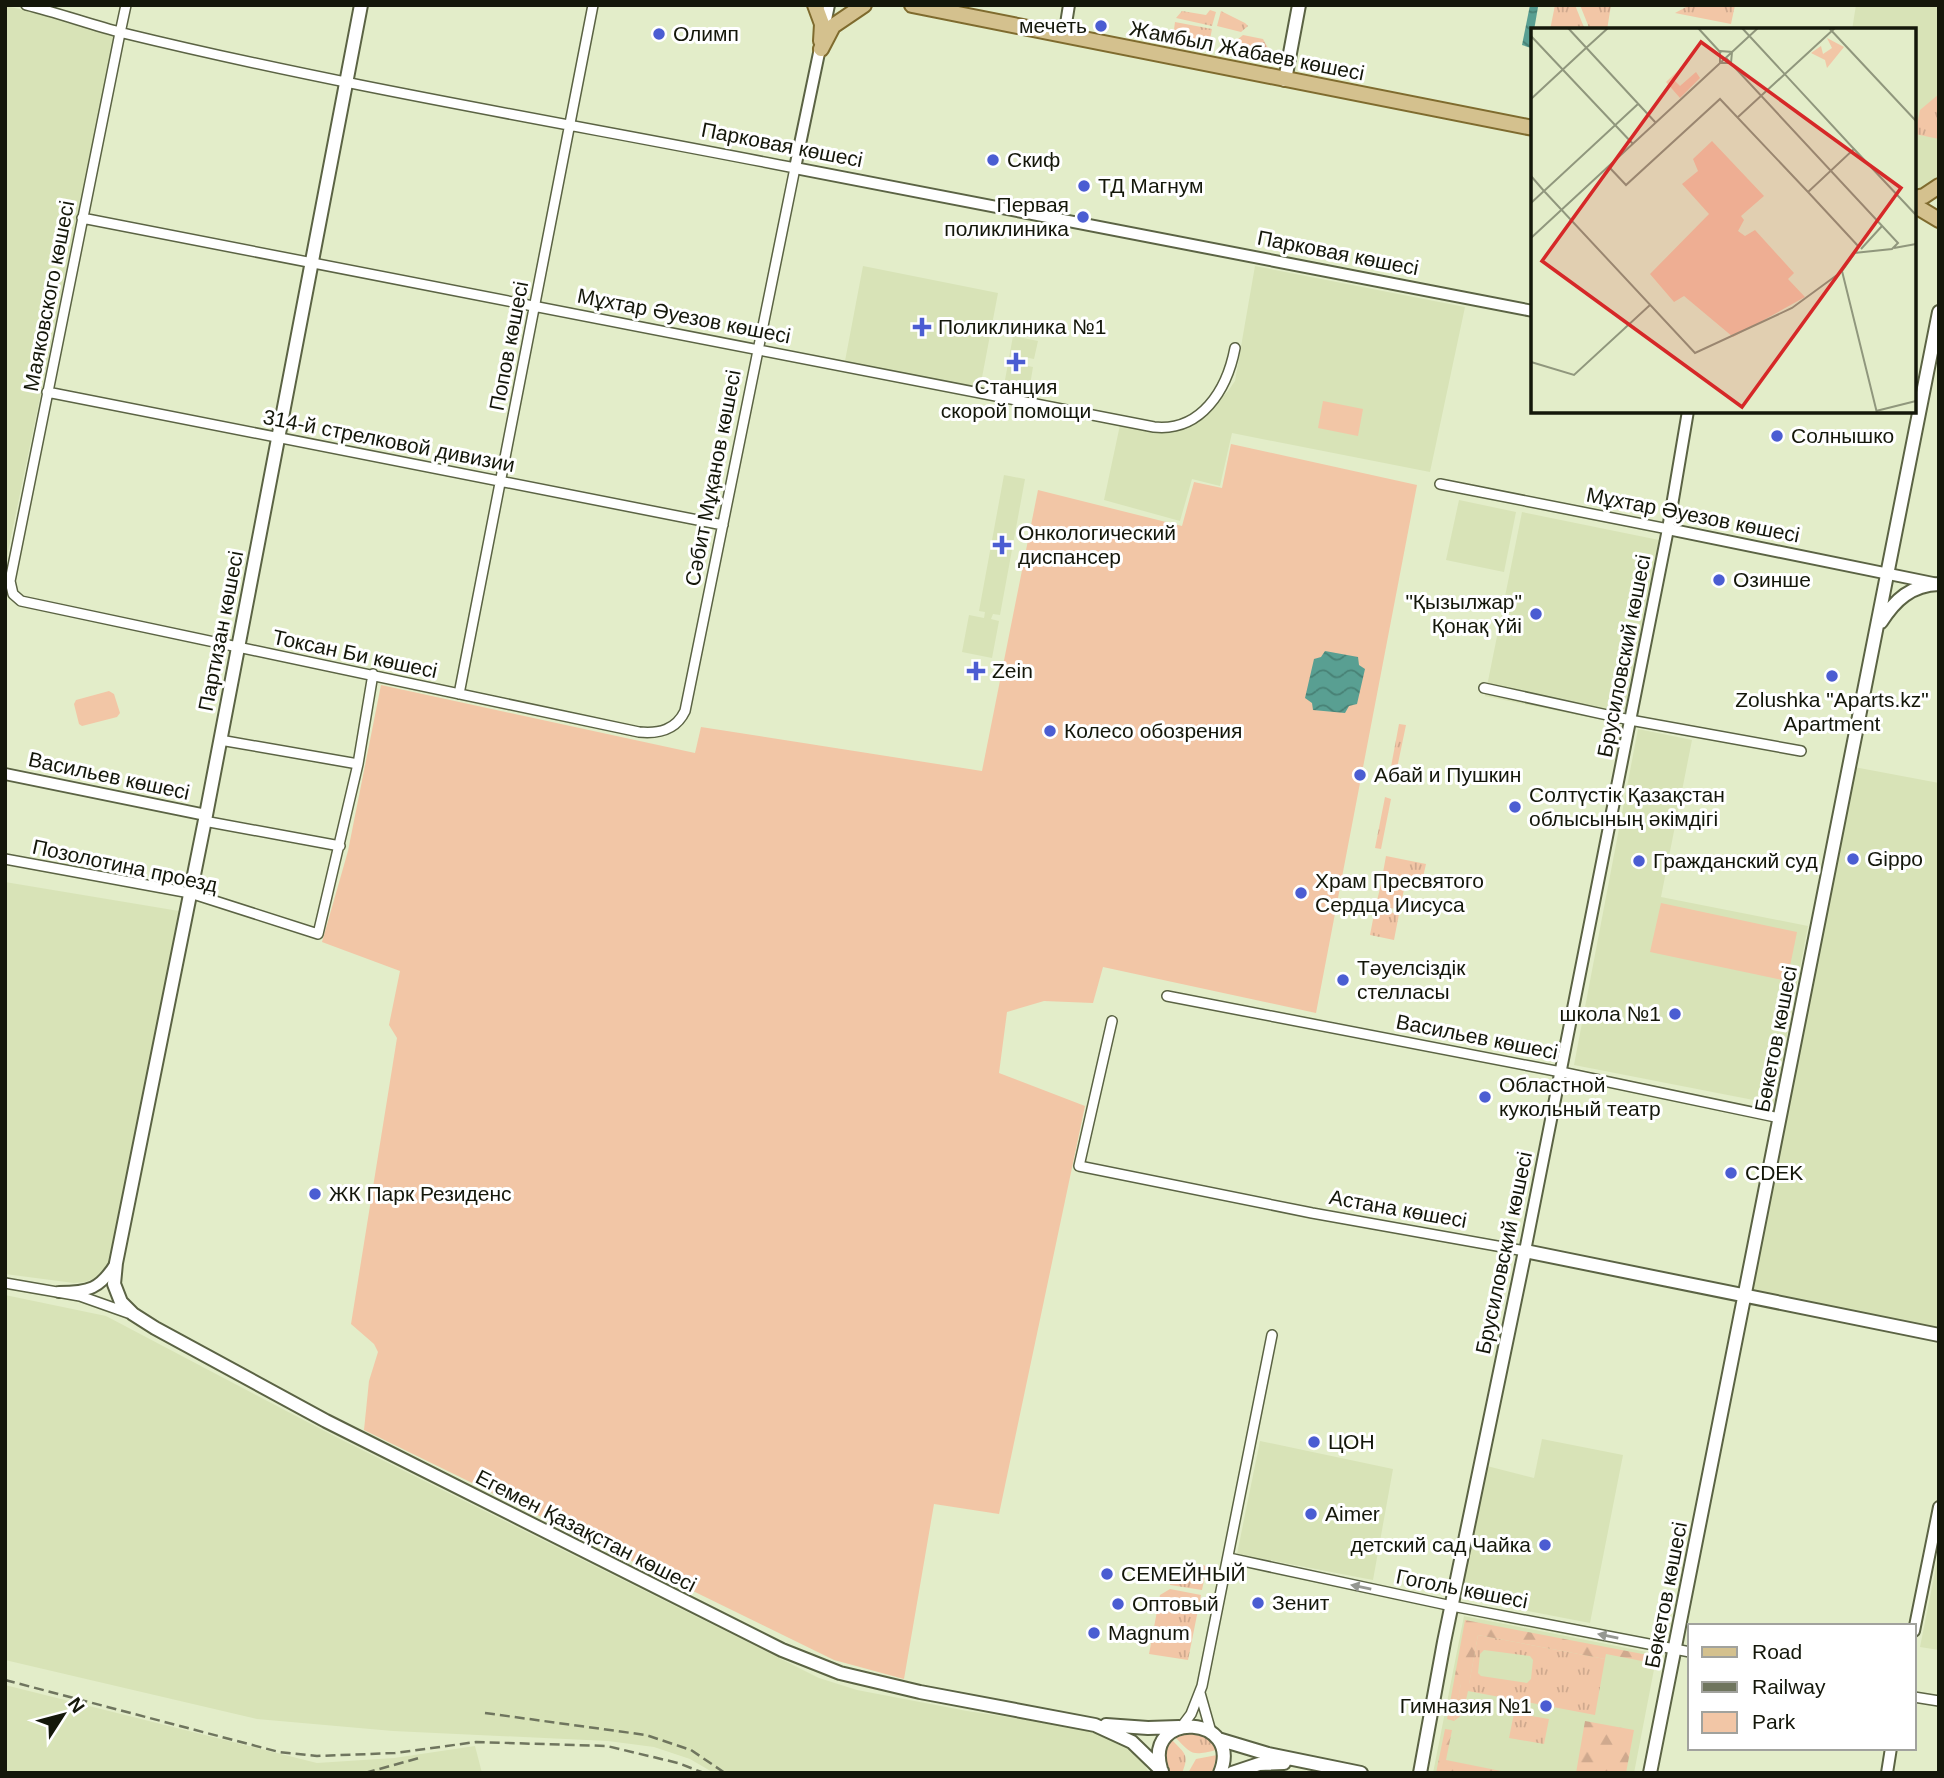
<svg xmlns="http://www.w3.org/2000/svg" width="1944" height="1778" font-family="Helvetica,sans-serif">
<defs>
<pattern id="grass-tufts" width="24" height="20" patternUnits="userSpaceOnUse" patternTransform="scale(1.75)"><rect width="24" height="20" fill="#f2c6a6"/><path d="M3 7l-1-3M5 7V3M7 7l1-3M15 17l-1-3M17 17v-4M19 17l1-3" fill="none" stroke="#cfa98e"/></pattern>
<pattern id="forest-firs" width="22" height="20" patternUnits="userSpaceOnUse" patternTransform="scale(1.75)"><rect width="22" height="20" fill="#f2c6a6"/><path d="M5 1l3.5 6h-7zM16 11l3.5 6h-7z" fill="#cfa98e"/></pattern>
<pattern id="water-waves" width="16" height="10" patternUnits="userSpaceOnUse" patternTransform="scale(1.75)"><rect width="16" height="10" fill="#599f92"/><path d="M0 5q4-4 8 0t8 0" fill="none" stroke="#488175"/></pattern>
</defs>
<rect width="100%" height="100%" fill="#e3edc9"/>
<path fill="#d8e3b7" d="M1856 5H1939V177L1917 196 1914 195V30H1852Z
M5 6 58 17 115 37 5 566Z
M863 266 998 293 980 388 845 361Z
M1255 266 1465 307 1430 472 1232 433 1220 486 1192 479 1180 521 1104 500 1120 425 1154 433H1171L1198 422 1228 391 1235 381Z
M1013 336 1038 341 1034 359 1024 357 1022 365 1033 367 1030 385 1005 380Z
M1004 475 1025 479 1000 615 993 614 991 619 999 621 992 658 962 652 969 615 984 618 985 612 979 611Z
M1459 500 1516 512 1504 572 1446 560Z
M1522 512 1659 540 1622 724 1485 696Z
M1638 729 1692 740 1661 897 1808 926 1774 1104 1574 1065Z
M1854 767 1939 783V1328L1753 1290Z
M5 882 179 911 110 1265 93 1279 85 1282 74 1283 5 1274Z
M5 1295 106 1316 334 1436 819 1678 857 1690 967 1711 1091 1729 1126 1744 1139 1755 1149 1773H714L690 1759 654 1747 608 1741 393 1731 257 1719 5 1660Z
M1542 1439 1623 1455 1590 1623 1460 1598 1487 1466 1534 1478Z
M1260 1441 1393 1469 1373 1580 1237 1554Z
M1939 1552V1650L1920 1647Z
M1464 1616 1657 1654 1634 1773H1433Z
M5 1685 317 1763 394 1758 475 1746 482 1773H5Z"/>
<path fill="url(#grass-tufts)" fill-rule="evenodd" d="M1555 5H1575L1585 30H1550Z
M1580 5H1611L1607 30H1590Z
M1690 5H1735L1731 24 1675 13Z
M1210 10 1216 12 1212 26 1176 18 1182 11 1206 15Z
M1221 11 1245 23 1248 26 1241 32 1217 26Z
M1175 22 1212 29 1209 44 1173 37Z
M1243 35 1263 39 1268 48V56L1227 48Z
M1939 94V139L1915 134 1920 110Z
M1399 724 1406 725 1396 773 1390 772Z
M1385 797 1391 799 1381 849 1375 848Z
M1386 856 1426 864 1421 886 1382 878Z
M1381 884 1404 889 1400 910 1376 905Z
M1375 909 1399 914 1394 940 1370 935Z
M1197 1564 1207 1566 1202 1590 1170 1585V1581Z
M1170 1589 1201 1595 1188 1660 1149 1654 1160 1595Z
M1478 1635 1605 1659 1595 1715 1468 1691 1463 1714 1454 1721 1461 1683 1469 1684ZM1484 1650 1530 1656 1533 1660 1531 1679 1527 1683 1481 1676 1478 1673 1480 1654Z
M1514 1713 1549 1719 1544 1744 1509 1738Z
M1188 1731 1207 1736 1216 1750C1192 1756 1192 1755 1175 1737Z
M1172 1740C1184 1753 1190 1754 1182 1773H1170C1163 1761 1164 1751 1172 1740Z
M1217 1755 1212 1773H1188L1196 1759Z"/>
<path fill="url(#forest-firs)" d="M1465 1620 1653 1656 1652 1663 1606 1654 1605 1659 1478 1635 1469 1685 1461 1684 1454 1721 1447 1719Z
M1585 1721 1634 1730 1626 1773H1576Z
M1445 1729 1452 1730 1446 1760 1511 1773H1436Z"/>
<path fill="#f2c6a6" d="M1323 401 1363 409 1358 436 1318 428Z
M1231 444 1417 485 1316 1013 1103 967 1093 1003 1044 1001 1007 1012 999 1073 1085 1106 999 1514 934 1504 904 1679 834 1660 364 1430 369 1381 378 1352 374 1344 351 1324 397 1038 389 1025 400 971 322 942 348 851 381 685 695 753 701 727 982 771 1038 490 1182 526 1194 482 1222 488Z
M109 691 114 694 120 713 117 717 82 726 79 724 74 704 76 700Z
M1661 903 1797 932 1787 981 1650 952Z"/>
<path fill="url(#water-waves)" d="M1530 5 1538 7 1531 48 1522 45Z
M1325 651 1358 657 1359 665 1365 669 1357 704 1349 706 1345 713 1313 710 1312 703 1305 698 1314 659 1321 657Z"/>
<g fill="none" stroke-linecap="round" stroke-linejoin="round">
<g stroke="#5b6344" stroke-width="12">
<path id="minor" d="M26 5C59 13 91 25 123 33 345 87 571 124 795 168L685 711C676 730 659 734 639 732L21 601 13 594 10 581 120 33 126 5
M82 218 1154 427C1201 432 1227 390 1235 348
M47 392 723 525
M1440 484 1668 529
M1484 688 1630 720 1801 751
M459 694 593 5
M220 740 358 764
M204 821 340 846
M5 859 190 893 318 934 358 764 373 674
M1167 996 1561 1072 1780 1118
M1112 1021 1079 1166 1312 1213 1525 1251
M5 1283 80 1296 128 1313
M1229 1558 1452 1606 1690 1652
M1200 1693 1211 1732
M1914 1697 1939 1701
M1182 1726 1191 1714 1202 1686 1272 1335"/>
</g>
<g stroke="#5b6344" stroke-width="14">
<path id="tertiary" d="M829 5 795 168 1533 311
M1064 36 1069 5
M1668 529 1933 583
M5 774 206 815
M1525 1251 1668 529 1688 411
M59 1292C89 1292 100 1289 116 1263
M1914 1631 1939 1507
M1887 1773 1891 1748"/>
</g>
<g stroke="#5b6344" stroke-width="16">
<path id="secondary" d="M361 5 206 815 116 1263 114 1284 121 1302 133 1314 155 1328 326 1421 782 1650 840 1673 920 1692 1095 1725 1132 1742 1162 1771
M1285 80 1299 5
M1881 622C1895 600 1911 585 1939 584
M1106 1725 1148 1728 1179 1727
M1218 1739 1268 1754 1361 1773
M1161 1769C1143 1709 1244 1715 1220 1773
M1232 1773 1259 1764 1284 1763
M1420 1773 1444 1642 1525 1251 1939 1335
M1650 1773 1939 312"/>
</g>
<g stroke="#7f6b2e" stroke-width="18">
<path id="primary" d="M815 5 822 24 821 41
M912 5 1533 128
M821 49 833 26 864 5
M1914 198 1924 196 1939 186
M1914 205 1939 220"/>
</g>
<use href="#minor" stroke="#fff" stroke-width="9"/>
<use href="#tertiary" stroke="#fff" stroke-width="10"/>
<use href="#secondary" stroke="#fff" stroke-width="12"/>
<use href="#primary" stroke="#d4c18e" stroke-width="14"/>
<path stroke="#6f755e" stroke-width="2.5" stroke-dasharray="10 5" stroke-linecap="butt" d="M5 1680 279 1752 317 1756 395 1753 476 1742 607 1746 678 1763 704 1773
M485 1713 646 1735 691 1750 725 1773
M365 1773 419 1758"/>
</g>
<defs><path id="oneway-solid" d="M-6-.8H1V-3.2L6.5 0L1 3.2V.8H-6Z" transform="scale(1.75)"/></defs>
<g fill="#959791">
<use href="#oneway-solid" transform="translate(1361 1587) rotate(-168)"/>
<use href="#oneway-solid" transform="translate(1608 1636) rotate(-169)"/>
</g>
<g fill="#4b5dd2" stroke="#fff" stroke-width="2.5">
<circle cx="1101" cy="26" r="7"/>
<circle cx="659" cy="34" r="7"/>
<circle cx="993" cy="160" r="7"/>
<circle cx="1084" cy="186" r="7"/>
<circle cx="1083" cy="217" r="7"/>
<path d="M918.5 316.5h7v7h7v7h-7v7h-7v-7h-7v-7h7z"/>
<path d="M1012.5 351.5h7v7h7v7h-7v7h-7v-7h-7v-7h7z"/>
<circle cx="1777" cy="436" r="7"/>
<path d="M998.5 534.5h7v7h7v7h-7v7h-7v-7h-7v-7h7z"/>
<circle cx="1719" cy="580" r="7"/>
<circle cx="1536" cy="614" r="7"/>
<path d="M972.5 660.5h7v7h7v7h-7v7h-7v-7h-7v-7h7z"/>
<circle cx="1832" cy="676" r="7"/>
<circle cx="1050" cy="731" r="7"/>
<circle cx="1360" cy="775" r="7"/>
<circle cx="1515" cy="807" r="7"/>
<circle cx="1853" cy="859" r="7"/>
<circle cx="1639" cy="861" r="7"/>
<circle cx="1301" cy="893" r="7"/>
<circle cx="1343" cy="980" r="7"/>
<circle cx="1675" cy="1014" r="7"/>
<circle cx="1485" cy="1097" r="7"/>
<circle cx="1731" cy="1173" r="7"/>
<circle cx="315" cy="1194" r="7"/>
<circle cx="1314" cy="1442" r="7"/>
<circle cx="1311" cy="1514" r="7"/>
<circle cx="1545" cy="1545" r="7"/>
<circle cx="1107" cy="1574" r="7"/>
<circle cx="1258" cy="1603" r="7"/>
<circle cx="1118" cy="1604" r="7"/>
<circle cx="1094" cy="1633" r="7"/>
<circle cx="1546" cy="1706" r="7"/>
</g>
<g text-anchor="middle" stroke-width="6" stroke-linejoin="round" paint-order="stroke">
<g font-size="21" fill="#14170a" stroke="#fff" text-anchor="start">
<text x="1087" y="33" text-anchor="end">мечеть</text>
<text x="673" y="41">Олимп</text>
<text x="1007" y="167">Скиф</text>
<text x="1098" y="193">ТД Магнум</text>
<text x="1069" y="212" text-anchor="end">Первая<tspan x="1069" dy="24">поликлиника</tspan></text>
<text x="938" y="334">Поликлиника №1</text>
<text x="1016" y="394" text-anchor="middle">Станция<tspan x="1016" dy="24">скорой помощи</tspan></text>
<text x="1791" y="443">Солнышко</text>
<text x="1018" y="540">Онкологический<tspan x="1018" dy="24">диспансер</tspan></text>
<text x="1733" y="587">Озинше</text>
<text x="1522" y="609" text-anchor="end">"Қызылжар"<tspan x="1522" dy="24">Қонақ Үйі</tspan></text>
<text x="992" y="678">Zein</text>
<text x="1832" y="707" text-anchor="middle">Zolushka "Aparts.kz"<tspan x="1832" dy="24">Apartment</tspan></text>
<text x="1064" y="738">Колесо обозрения</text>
<text x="1374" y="782">Абай и Пушкин</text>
<text x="1529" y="802">Солтүстік Қазақстан<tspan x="1529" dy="24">облысының әкімдігі</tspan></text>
<text x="1867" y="866">Gippo</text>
<text x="1653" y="868">Гражданский суд</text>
<text x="1315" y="888">Храм Пресвятого<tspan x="1315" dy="24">Сердца Иисуса</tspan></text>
<text x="1357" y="975">Тәуелсіздік<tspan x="1357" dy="24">стелласы</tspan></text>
<text x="1661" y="1021" text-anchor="end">школа №1</text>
<text x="1499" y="1092">Областной<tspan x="1499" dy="24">кукольный театр</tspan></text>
<text x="1745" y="1180">CDEK</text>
<text x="329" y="1201">ЖК Парк Резиденс</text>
<text x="1328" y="1449">ЦОН</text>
<text x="1325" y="1521">Aimer</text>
<text x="1531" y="1552" text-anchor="end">детский сад Чайка</text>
<text x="1121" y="1581">СЕМЕЙНЫЙ</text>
<text x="1272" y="1610">Зенит</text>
<text x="1132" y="1611">Оптовый</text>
<text x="1108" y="1640">Magnum</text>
<text x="1532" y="1713" text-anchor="end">Гимназия №1</text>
</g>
<g font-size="21" fill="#14170a" stroke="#fff">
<text transform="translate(1247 51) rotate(11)" y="7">Жамбыл Жабаев көшесі</text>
<text transform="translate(782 145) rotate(11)" y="7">Парковая көшесі</text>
<text transform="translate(1338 253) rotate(11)" y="7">Парковая көшесі</text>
<text transform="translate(49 296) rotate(-79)" y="7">Маяковского көшесі</text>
<text transform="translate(684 316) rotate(11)" y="7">Мұхтар Әуезов көшесі</text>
<text transform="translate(509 346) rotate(-79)" y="7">Попов көшесі</text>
<text transform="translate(389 441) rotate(11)" y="7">314-й стрелковой дивизии</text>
<text transform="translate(713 478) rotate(-79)" y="7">Сәбит Мұқанов көшесі</text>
<text transform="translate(1693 515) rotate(11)" y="7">Мұхтар Әуезов көшесі</text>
<text transform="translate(221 631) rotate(-79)" y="7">Партизан көшесі</text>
<text transform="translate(355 654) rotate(12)" y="7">Токсан Би көшесі</text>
<text transform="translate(1624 656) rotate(-79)" y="7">Брусиловский көшесі</text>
<text transform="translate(109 776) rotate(12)" y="7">Васильев көшесі</text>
<text transform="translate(125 866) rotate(12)" y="7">Позолотина проезд</text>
<text transform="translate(1477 1037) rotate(11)" y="7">Васильев көшесі</text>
<text transform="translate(1776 1039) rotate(-79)" y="7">Бөкетов көшесі</text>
<text transform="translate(1398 1209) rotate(10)" y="7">Астана көшесі</text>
<text transform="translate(1504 1253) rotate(-78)" y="7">Брусиловский көшесі</text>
<text transform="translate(586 1531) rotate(27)" y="7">Егемен Қазақстан көшесі</text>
<text transform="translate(1462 1589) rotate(11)" y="7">Гоголь көшесі</text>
<text transform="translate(1666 1595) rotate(-79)" y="7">Бөкетов көшесі</text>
</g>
</g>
<g transform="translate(1531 28)">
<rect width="385" height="385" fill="#e3edc9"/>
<path d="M296 10 313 19 296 40 294 32 280 25 290 18 292 26 301 20ZM153 37 143 52 149 58 165 44 169 50 149 70 135 54Z" fill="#f2c6a6"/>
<path d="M181 113 233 168 210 188 213 192 207 203 214 208 224 202 263 245 257 251 274 269 202 309 153 268 143 274 119 246 178 186 151 156 167 143 162 131Z" fill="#f2c6a6"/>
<path fill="none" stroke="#90977d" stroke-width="2" d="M37 0 125 95M167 0 190 25M211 0 323 121 277 164 328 219M298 0 385 93M0 8 102 116M55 20 77 0M189 23 201 24 200 35H189ZM195 30 367 215 361 221 323 225M0 71 55 20M107 76 13 163 164 325 261 280 306 247M207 89 304 0M323 121 385 187M78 139 95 157 189 71 277 164M0 148 13 163 0 175M0 210 227 0M363 220 385 216M330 221 351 198M311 243 346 385M311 243 326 222M0 334 43 347 119 277M345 383 385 373"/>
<path fill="#d62828" fill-opacity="0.15" stroke="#d62828" stroke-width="3.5" d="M170 14 370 160 211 379 11 233Z"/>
<rect width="385" height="385" fill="none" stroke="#14170a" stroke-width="3.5"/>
</g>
<rect width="1944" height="1778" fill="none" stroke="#14170a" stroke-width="14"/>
<rect x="1688" y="1624" width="228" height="126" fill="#ffffff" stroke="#a1a29d" stroke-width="2"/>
<rect x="1702" y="1647" width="35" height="10" fill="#d4c18e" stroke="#a1a29d" stroke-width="2"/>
<text x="1752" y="1659" font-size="21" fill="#14170a">Road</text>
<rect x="1702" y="1682" width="35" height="10" fill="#6f755e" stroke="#a1a29d" stroke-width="2"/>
<text x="1752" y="1694" font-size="21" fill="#14170a">Railway</text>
<rect x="1702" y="1712" width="35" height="21" fill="#f2c6a6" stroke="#a1a29d" stroke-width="2"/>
<text x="1752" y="1729" font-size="21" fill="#14170a">Park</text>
<g transform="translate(63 1715) rotate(54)" stroke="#ffffff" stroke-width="5" paint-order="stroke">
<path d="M0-5L12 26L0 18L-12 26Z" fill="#14170a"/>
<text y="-10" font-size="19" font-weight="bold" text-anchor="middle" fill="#14170a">N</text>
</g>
</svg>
